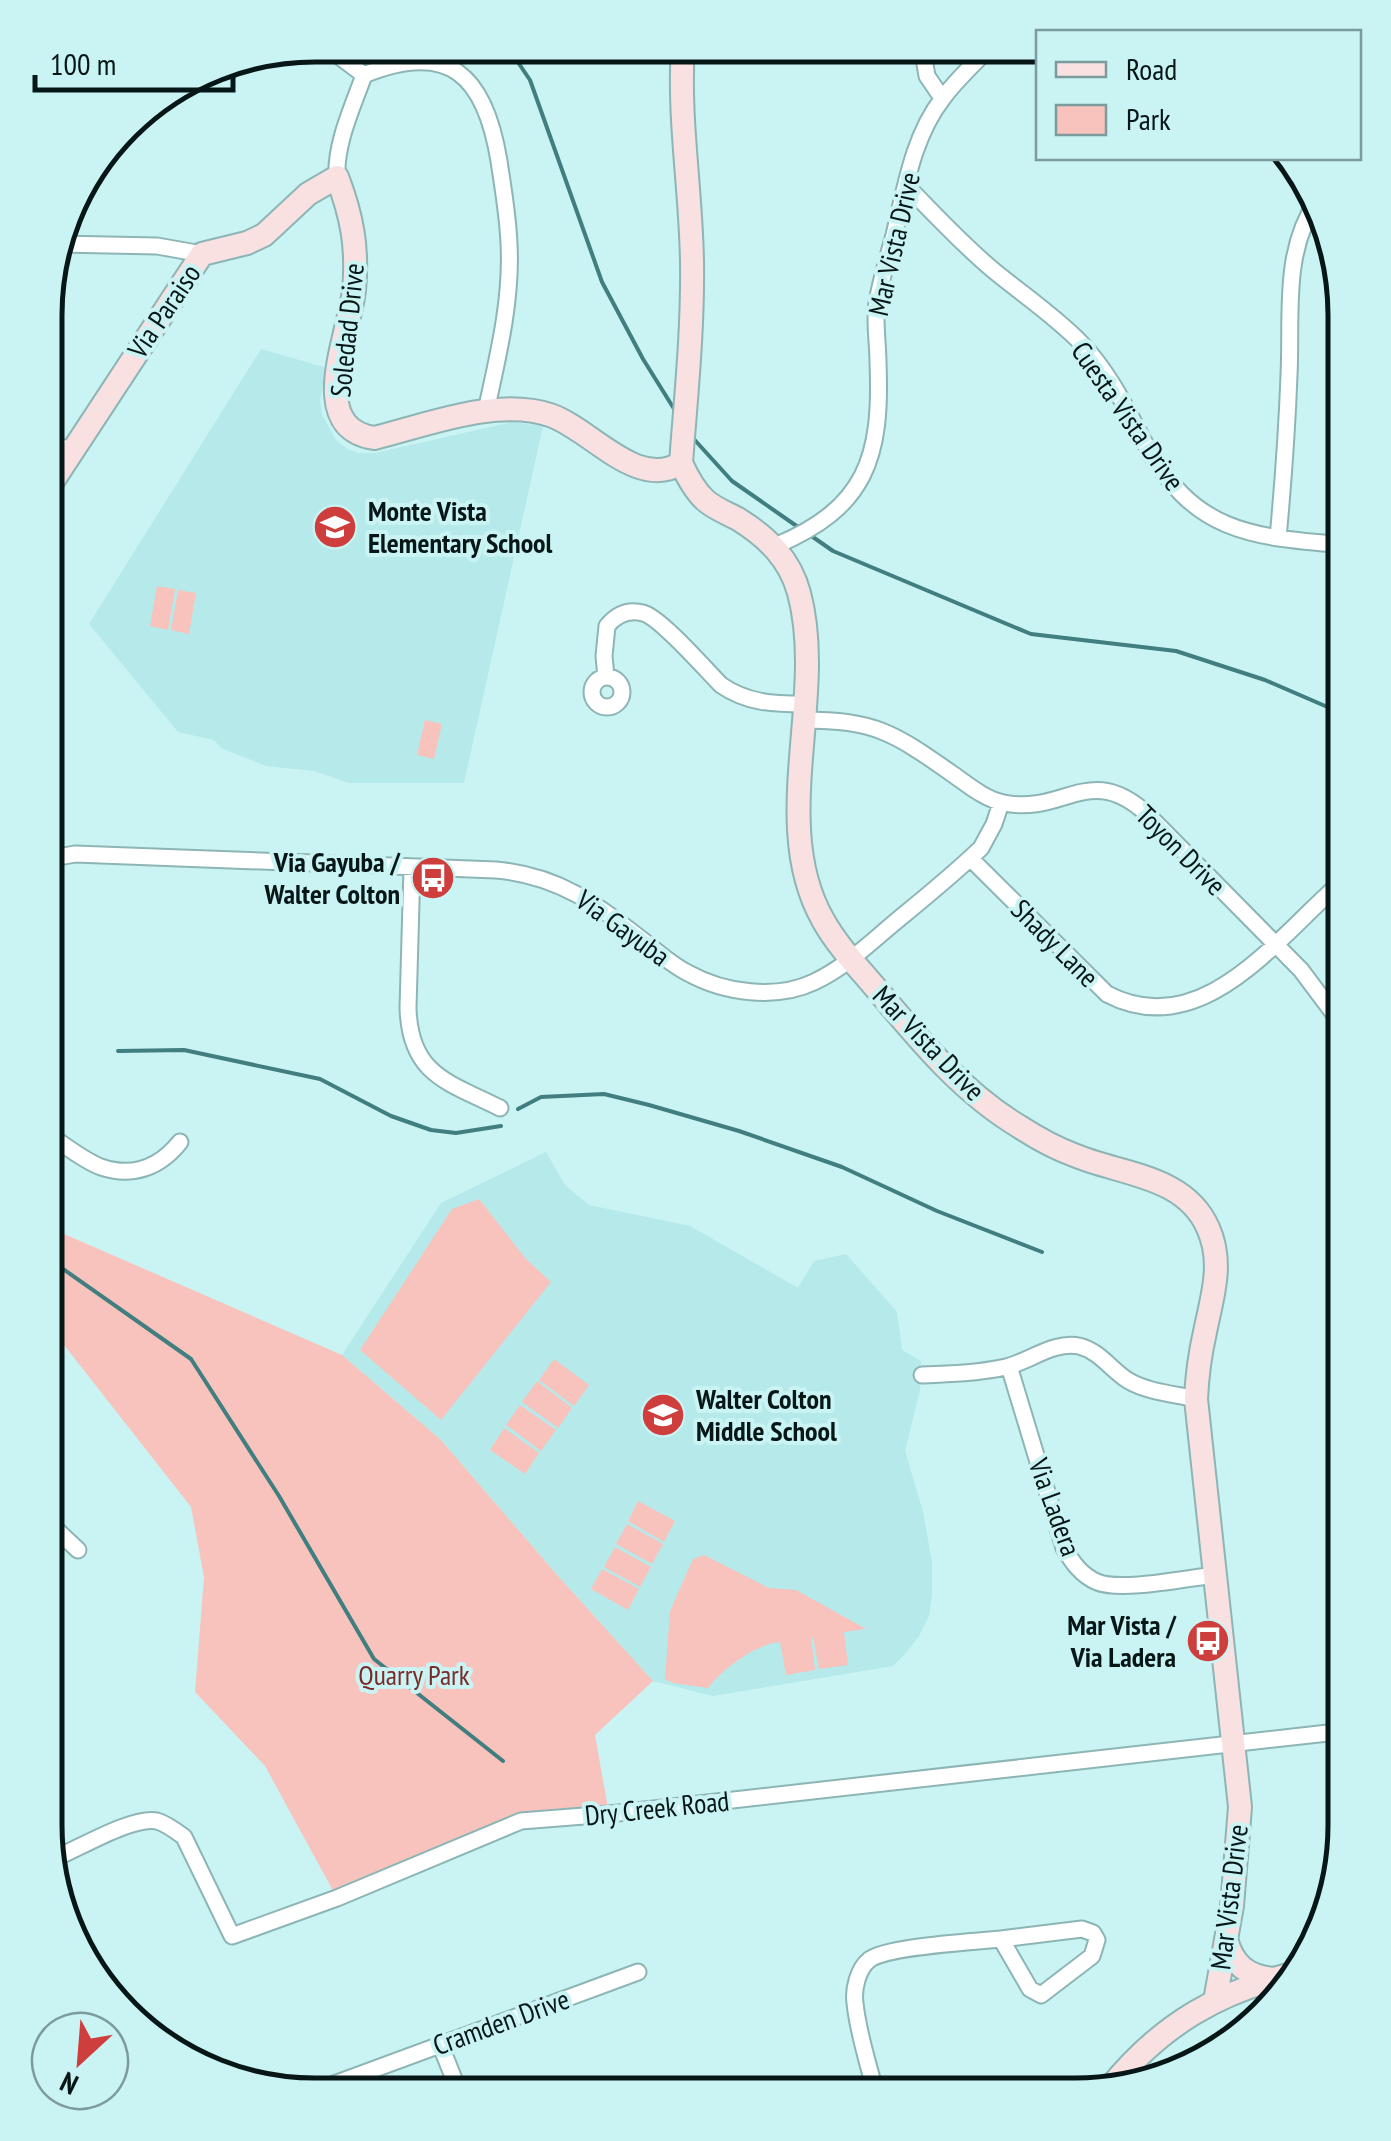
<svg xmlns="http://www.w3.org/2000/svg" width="1391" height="2141" font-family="'PT Sans Narrow',sans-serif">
<rect width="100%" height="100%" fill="#caf3f4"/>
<path fill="#b6e9ea" d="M261 349 327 368 320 400 322 415 336 440 346 448 358 453H375L512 422 543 426 464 783H349L314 771 266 766 221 748 214 740 178 732 89 624Z
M546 1152 565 1185 589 1205 690 1226 798 1288 814 1261 846 1254 897 1312 902 1350 921 1361 920 1390 905 1451 923 1512 932 1562V1595L929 1616 919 1636 906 1653 893 1666 713 1696 653 1681 558 1576 441 1440 342 1355 441 1203Z"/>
<path fill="#f9c3bd" d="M157 586 175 589 168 630 150 626Z
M178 590 196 593 189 634 171 630Z
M425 720 442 724 434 759 417 755Z
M479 1199 526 1259 551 1282 441 1420 360 1350 452 1209Z
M46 1224 64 1234 342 1355 441 1440 558 1576 653 1681 595 1735 609 1814 521 1821 337 1898 265 1766 195 1692 204 1577 191 1507 46 1322Z
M554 1359 589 1385 574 1406 539 1380Z
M537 1381 572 1408 558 1428 522 1402Z
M520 1405 556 1430 541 1451 506 1425Z
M504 1428 539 1453 525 1474 490 1450Z
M638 1501 675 1521 664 1542 628 1521Z
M627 1524 663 1544 652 1564 616 1544Z
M615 1547 651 1567 640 1587 604 1567Z
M704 1555 769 1588 796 1590 866 1629 844 1632 848 1665 819 1669 813 1637 811 1638 815 1670 786 1675 780 1642C756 1644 722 1669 708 1688L673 1683 665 1679 670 1611 693 1559Z
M602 1569 639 1589 628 1610 591 1589Z"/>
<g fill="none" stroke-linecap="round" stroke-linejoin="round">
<path stroke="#417e80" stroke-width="4" d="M507 46 530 80 602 282 643 359 676 412
M692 437 732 481 798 527
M810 535 833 551 1031 634 1176 651 1265 680 1346 715
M118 1051 184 1050 320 1079 391 1116 431 1130 456 1133 501 1126
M518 1109 541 1097 604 1094 649 1105 739 1131 842 1167 937 1211 1042 1252
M46 1257 191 1359 279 1496 374 1659 503 1761"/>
<g stroke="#8db5b5" stroke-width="19">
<path id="street" d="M324 45 364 75
M922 47 927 76 942 98
M364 75C450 40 485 76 499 161 503 188 508 216 509 244 512 300 498 356 486 411
M337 177C335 144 353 106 364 75
M906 185C934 214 962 244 993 270 1022 294 1055 316 1081 343 1108 371 1125 406 1143 440 1193 533 1249 537 1346 545
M59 244 157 246 202 254
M47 446 73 449
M1278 538C1283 484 1287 429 1289 375 1292 317 1282 252 1317 201
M775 546C866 508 882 458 878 363 878 342 874 323 877 302 881 279 888 257 894 235 905 189 913 136 943 98 956 80 974 64 990 47
M606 677 604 656 607 626C616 615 628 609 643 613 660 617 706 670 721 685 747 703 773 704 804 704
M592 692a15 15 0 1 1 30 0a15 15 0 1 1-30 0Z
M803 720C875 720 894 733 951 773 967 784 984 799 1004 803 1065 815 1090 761 1148 815L1301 970 1346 1030
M970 858 1107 994C1204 1045 1280 933 1346 878
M47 859 75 854 496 870C562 876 600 907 650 946 662 956 674 966 688 973 724 993 776 1000 814 982 844 968 869 944 894 923 923 899 953 875 981 848L994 824 1001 803
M412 868 408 1008C410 1075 448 1082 500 1108
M46 1133C62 1143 84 1161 101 1167 133 1178 160 1167 180 1142
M1009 1366 1064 1548C1072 1562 1081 1575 1097 1582 1121 1592 1187 1578 1215 1575
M922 1375C951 1374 978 1373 1006 1367 1030 1361 1054 1341 1079 1346 1100 1351 1112 1371 1129 1381 1148 1392 1174 1394 1196 1399
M45 1519 78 1550
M60 1856C83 1846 134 1816 157 1821 167 1824 176 1831 184 1837L232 1936 337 1898 521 1821 609 1814 1328 1733 1345 1728
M1082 1929 1093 1933 1097 1940 1092 1956 1041 1995 1030 1989 1001 1939Z
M440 2044 460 2094
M307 2094 638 1972
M876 2095C869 2065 858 2034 855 2003 853 1989 858 1969 869 1960 887 1946 974 1942 1001 1939"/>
</g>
<g stroke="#8db5b5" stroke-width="26">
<path id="secondary" d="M681 463C686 396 693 330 692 262 691 190 678 118 683 46
M47 490 202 254 247 243 264 235 308 194 337 177C352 216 358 248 354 290 350 333 305 427 374 438 427 425 497 397 550 415 591 429 637 491 681 463 687 476 694 490 705 500 715 509 727 513 738 519 767 537 790 559 799 593 827 697 768 823 823 920 838 947 860 969 879 992 921 1042 963 1093 1020 1127 1037 1138 1055 1148 1074 1155 1121 1175 1185 1175 1208 1228 1224 1263 1212 1297 1205 1332 1200 1354 1197 1376 1196 1399L1240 1807 1232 1906 1215 2001
M1226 1939C1233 1965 1247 1976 1273 1979
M1109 2089C1161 2024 1221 1990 1301 1972"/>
</g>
<use href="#street" stroke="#fff" stroke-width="15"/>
<use href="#secondary" stroke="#f8e1e0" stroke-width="22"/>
</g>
<defs>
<g id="school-disc" transform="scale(2.25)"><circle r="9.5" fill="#cd3e3d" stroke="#caf3f4"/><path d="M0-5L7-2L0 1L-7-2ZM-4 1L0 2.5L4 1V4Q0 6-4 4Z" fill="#fff"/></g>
<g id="bus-disc" transform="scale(2.25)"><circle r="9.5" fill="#cd3e3d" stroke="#caf3f4"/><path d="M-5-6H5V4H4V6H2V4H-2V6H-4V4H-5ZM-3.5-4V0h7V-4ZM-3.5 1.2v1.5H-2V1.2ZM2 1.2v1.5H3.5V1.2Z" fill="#fff"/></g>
</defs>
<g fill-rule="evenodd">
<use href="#school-disc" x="335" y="527"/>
<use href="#bus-disc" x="433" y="878"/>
<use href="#school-disc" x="663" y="1415"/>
<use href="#bus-disc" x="1208" y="1641"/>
</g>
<g text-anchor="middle" stroke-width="8" stroke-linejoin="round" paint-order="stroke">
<g font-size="28" fill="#071617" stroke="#caf3f4">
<text transform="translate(894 244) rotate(-77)" y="10">Mar Vista Drive</text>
<text transform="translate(164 311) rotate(-56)" y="10">Via Paraiso</text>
<text transform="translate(347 330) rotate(-84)" y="10">Soledad Drive</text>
<text transform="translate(1128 416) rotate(55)" y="10">Cuesta Vista Drive</text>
<text transform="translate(1181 850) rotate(45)" y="10">Toyon Drive</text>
<text transform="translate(623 928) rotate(36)" y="10">Via Gayuba</text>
<text transform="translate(1055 943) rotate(45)" y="10">Shady Lane</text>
<text transform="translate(929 1043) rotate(46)" y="10">Mar Vista Drive</text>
<text transform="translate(1055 1507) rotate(70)" y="10">Via Ladera</text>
<text transform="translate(657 1808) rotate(-6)" y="10">Dry Creek Road</text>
<text transform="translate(1229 1897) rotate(-83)" y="10">Mar Vista Drive</text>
<text transform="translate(501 2022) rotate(-20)" y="10">Cramden Drive</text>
</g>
<g font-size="28" font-weight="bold" fill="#071617" stroke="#caf3f4" text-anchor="start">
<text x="368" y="521">Monte Vista<tspan x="368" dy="32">Elementary School</tspan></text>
<text x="400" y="872" text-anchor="end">Via Gayuba /<tspan x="400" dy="32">Walter Colton</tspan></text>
<text x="696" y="1409">Walter Colton<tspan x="696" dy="32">Middle School</tspan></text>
<text x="1176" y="1635" text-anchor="end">Mar Vista /<tspan x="1176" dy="32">Via Ladera</tspan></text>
</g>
<g font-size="28" fill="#792b29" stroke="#caf3f4">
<text x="414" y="1685">Quarry Park</text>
</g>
</g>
<path d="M0 0H1391V2141H0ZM315 62H1075A253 253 0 0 1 1328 315V1825A253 253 0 0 1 1075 2078H315A253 253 0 0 1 62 1825V315A253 253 0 0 1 315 62Z" fill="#caf3f4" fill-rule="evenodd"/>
<path fill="none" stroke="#071617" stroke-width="5" d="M315 62H1075A253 253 0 0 1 1328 315V1825A253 253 0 0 1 1075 2078H315A253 253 0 0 1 62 1825V315A253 253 0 0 1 315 62Z"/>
<rect x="1036" y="30" width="325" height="130" fill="#caf3f4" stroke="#7c9b9c" stroke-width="2.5"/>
<rect x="1056" y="62" width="50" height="15" fill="#f8e1e0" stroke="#7c9b9c" stroke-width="2.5"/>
<text x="1126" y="80" font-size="30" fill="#071617">Road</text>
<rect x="1056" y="105" width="50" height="30" fill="#f9c3bd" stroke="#7c9b9c" stroke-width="2.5"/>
<text x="1126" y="130" font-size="30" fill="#071617">Park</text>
<g transform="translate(80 2061) rotate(206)"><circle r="48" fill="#caf3f4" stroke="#7c9b9c" stroke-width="2.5"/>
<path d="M0-8L18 38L0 25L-18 38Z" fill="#cd3e3d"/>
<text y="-15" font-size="28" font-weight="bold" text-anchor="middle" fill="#071617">N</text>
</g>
<path d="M35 75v15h198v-15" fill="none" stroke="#071617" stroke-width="5"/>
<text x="50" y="75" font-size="30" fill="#071617" stroke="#caf3f4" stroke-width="8" paint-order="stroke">100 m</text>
</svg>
